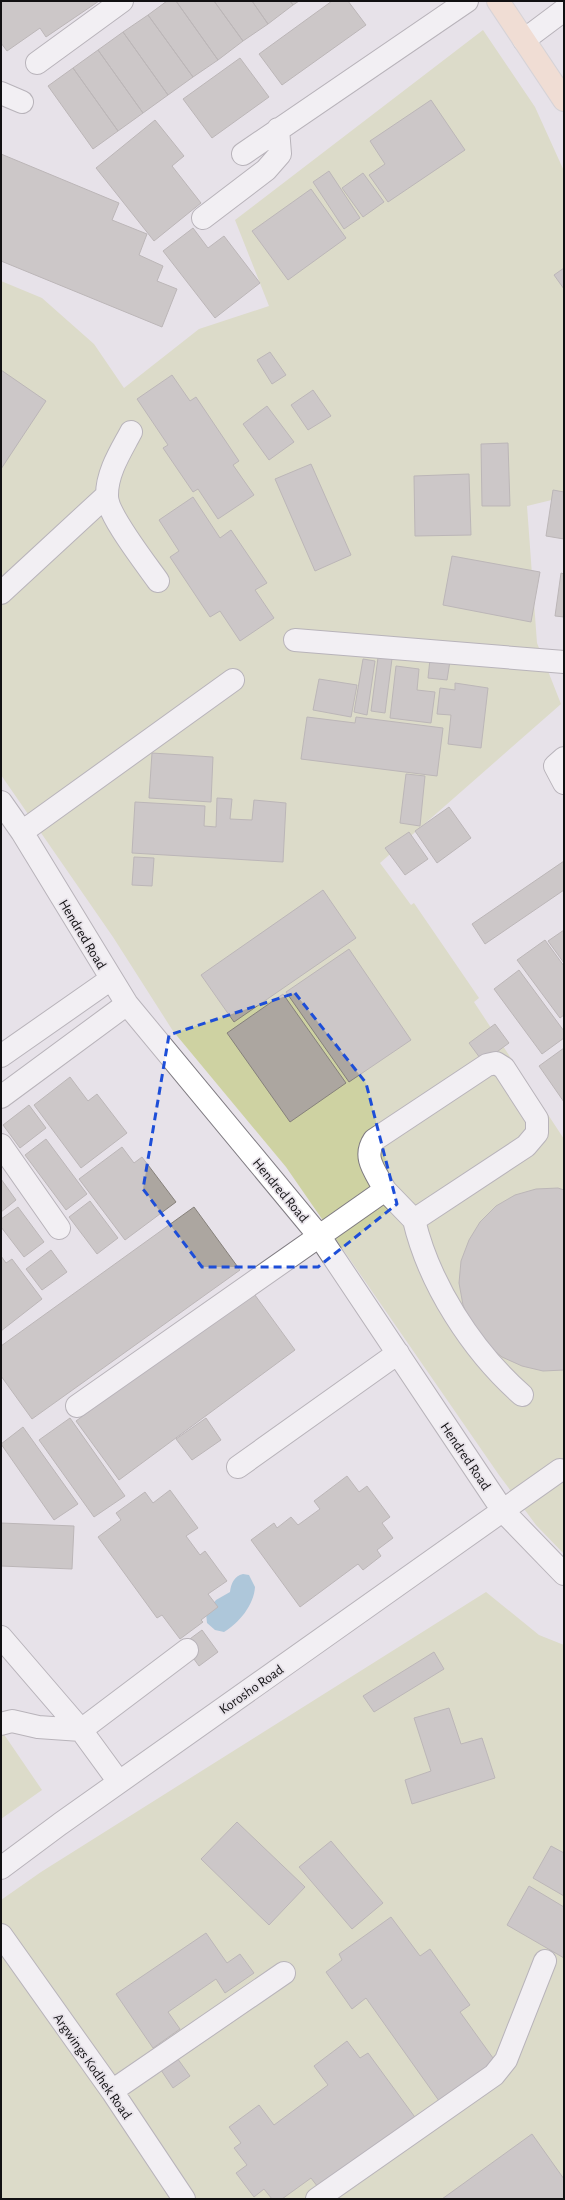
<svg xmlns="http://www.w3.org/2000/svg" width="565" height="2200" font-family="'Alegreya Sans',sans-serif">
<rect width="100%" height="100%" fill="#e7e2e9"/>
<path fill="#ced2a2" d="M483 30 535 107 564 171V497L527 506 537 643 561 704 380 863 411 905 414 903 479 998 474 1002 564 1139V1554L536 1525 499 1475 286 1167 173 1031 113 937 1 775V281L42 298 94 344 124 388 199 329 269 306 235 220Z
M486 1592 539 1635 564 1645V2199H1V1900L41 1872Z
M1 1730 42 1790 1 1819Z"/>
<path fill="#69a6c8" d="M243 1574 249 1575 255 1587C254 1605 239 1623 224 1632L215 1630 207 1623 206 1613 216 1600 230 1592C231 1584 234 1576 243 1574Z"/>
<path fill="#aca6a0" stroke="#86817b" d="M1 1H99L46 37 40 28 7 51 1 43Z
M167 1H176L218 60 193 77 148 15Z
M176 1H214L243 41 218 60Z
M214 1H252L268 24 243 41Z
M252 1H290L293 5 268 24Z
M290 1H299L293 5Z
M332 1H348L366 25 282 85 259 54Z
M148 15 193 77 168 95 123 32Z
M123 32 168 95 143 113 98 50Z
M98 50 143 113 118 131 73 68Z
M240 58 269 97 212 138 183 99Z
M73 68 118 131 93 149 48 86Z
M431 100 465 150 388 202 369 175 385 164 370 141Z
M155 120 184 156 172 166 201 203 154 241 96 168Z
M1 154 119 203 112 220 147 234 139 255 163 266 157 281 177 289 162 327 1 261Z
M329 171 360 218 344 229 313 182Z
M363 173 384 202 363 217 342 188Z
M311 189 346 238 288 280 252 231Z
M193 228 208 248 224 236 260 283 215 318 163 251Z
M564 268V289L554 275Z
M270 352 286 375 272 384 257 360Z
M1 370 46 401 1 469Z
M172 375 190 401 196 397 239 461 233 465 254 495 218 519 198 489 193 492 163 448 168 445 137 399Z
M313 390 331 416 308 430 291 405Z
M267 406 294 442 269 460 243 424Z
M508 443 510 506H482L481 444Z
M311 464 351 555 315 571 275 479Z
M469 474 471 535 415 536 414 476Z
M553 490 564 492V539L546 536Z
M193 497 220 538 231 530 267 583 255 590 274 618 240 641 220 611 210 617 170 557 179 551 159 520Z
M452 556 540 572 531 622 443 605Z
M561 573 564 574V617L555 616Z
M379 650 393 651 385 713 371 711Z
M363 659 375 661 367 715 354 712Z
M430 659 450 661 447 680 428 678Z
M396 666 419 669 417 690 435 692 431 723 390 718Z
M319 679 357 685 351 717 313 710Z
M455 683 488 688 481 748 448 744 451 715 437 714 440 688 455 690Z
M307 717 355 723 356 717 443 728 437 776 301 759Z
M152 753 213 757 211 802 149 798Z
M406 774 425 776 420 826 400 823Z
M217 798 232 799 230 819 252 820 254 800 286 803 283 862 132 853 135 802 205 806 204 826 216 827Z
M449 807 471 838 437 863 415 831Z
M409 832 428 859 405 875 385 848Z
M134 857 154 858 152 886 132 885Z
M564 861V890L485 944 472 924Z
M323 890 356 938 234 1022 201 975Z
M564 930V963L548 941Z
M545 940 564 966V1015L560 1018 517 960Z
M349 949 411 1040 349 1082 286 992Z
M519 970 564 1031V1038L542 1054 494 989Z
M283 994 346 1083 290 1122 227 1033Z
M495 1024 509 1043 483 1062 469 1043Z
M564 1048V1102L539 1066Z
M70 1077 88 1101 97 1094 127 1133 81 1168 34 1105Z
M29 1105 46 1128 20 1148 3 1125Z
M46 1139 87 1194 66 1210 25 1155Z
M122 1147 134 1163 142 1157 176 1202 125 1240 79 1179Z
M1 1179 16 1200 1 1212Z
M558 1188 564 1190V1370L543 1371 522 1366 502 1357 485 1343 472 1325 463 1305 459 1283 461 1261 469 1240 480 1222 496 1206 515 1195 536 1189Z
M90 1201 118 1238 97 1254 69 1217Z
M18 1207 44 1242 24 1257 1 1227V1219Z
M194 1207 240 1270 32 1419 1 1376V1346Z
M51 1250 67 1272 42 1290 26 1269Z
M1 1256 6 1263 12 1259 42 1299 1 1331Z
M252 1291 295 1350 119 1480 76 1421Z
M70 1418 125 1496 94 1517 39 1440Z
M206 1418 221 1440 192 1460 176 1439Z
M23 1427 78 1504 54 1520 1 1444Z
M347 1476 359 1492 367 1486 390 1517 382 1523 393 1538 377 1550 381 1556 363 1570 358 1564 300 1607 251 1540 274 1523 277 1528 291 1517 298 1525 320 1509 314 1501Z
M170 1490 198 1528 186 1536 200 1555 205 1551 227 1581 208 1594 218 1607 201 1620 203 1622 180 1639 162 1615 157 1618 98 1537 121 1520 116 1513 145 1492 153 1503Z
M1 1523 74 1526 72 1569 1 1566Z
M202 1630 218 1652 199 1666 183 1644Z
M434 1652 444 1669 374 1712 363 1696Z
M449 1708 461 1744 482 1738 495 1778 412 1804 405 1780 431 1771 414 1718Z
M237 1822 305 1887 269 1925 201 1859Z
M331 1841 383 1903 352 1929 299 1867Z
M551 1846 564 1853V1896L533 1878Z
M529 1886 564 1907V1958L507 1925Z
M391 1917 420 1956 430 1949 470 2005 460 2012 498 2065 442 2105 366 1998 352 2009 326 1972 342 1960 339 1954Z
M206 1933 227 1963 240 1954 254 1973 225 1993 216 1979 168 2012 180 2029 153 2048 116 1994Z
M347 2041 360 2058 368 2053 417 2120 321 2191 311 2178 282 2199H272L264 2189 254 2197 236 2173 247 2165 234 2148 241 2143 229 2127 259 2105 274 2125 328 2085 314 2066Z
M175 2055 190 2076 173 2088 159 2067Z
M532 2134 564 2179V2199H442Z"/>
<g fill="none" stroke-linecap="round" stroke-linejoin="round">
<g stroke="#7f7b81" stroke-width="24">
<path id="minor" d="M524 40 564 10
M37 63 122 1
M1 93 22 102
M243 154 467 1
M203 218 266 170 280 154 278 129
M131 432C121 451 107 472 107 495 106 513 146 564 158 581
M1 593 106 496
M295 640 564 662
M564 758 555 766 564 783
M1 802 22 832 127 1004 320 1237 503 1511 564 1574
M22 832 233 680
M1 1056 111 979
M1 1097 127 1004
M1 1145 59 1228
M414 1220C429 1284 472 1351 522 1395
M77 1406 385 1190 414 1220 526 1146 537 1133V1119L504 1068 496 1063 487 1065 374 1140C362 1158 376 1172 385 1190
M238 1467 398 1353
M1 1637 81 1730 119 1782
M1 1724 12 1721 38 1727 81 1730 187 1650
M1 1868 60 1824 560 1470
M1 1935 112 2091 184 2199
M112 2091 284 1973
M317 2199 494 2075 506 2060 545 1961"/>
</g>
<g stroke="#c1c1c1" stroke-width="24">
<path id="major" d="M498 1 564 100"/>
</g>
<use href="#minor" stroke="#fff" stroke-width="22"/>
<use href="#major" stroke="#fbd7ba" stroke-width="22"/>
</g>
<path d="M0 0H565V2200H0ZM295 993 366 1083 397 1204 318 1267H202L143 1189 169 1035Z" fill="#e7e2e9" fill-opacity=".55" fill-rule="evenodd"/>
<path fill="none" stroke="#1d4ed8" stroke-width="3" stroke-dasharray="8 5" stroke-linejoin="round" d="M295 993 366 1083 397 1204 318 1267H202L143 1189 169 1035Z"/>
<g text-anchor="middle" stroke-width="3.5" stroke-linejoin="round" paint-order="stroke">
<g font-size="14" fill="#111012" stroke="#e7e2e9">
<text transform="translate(83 934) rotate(59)" y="5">Hendred Road</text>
<text transform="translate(281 1190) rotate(50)" y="5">Hendred Road</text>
<text transform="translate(466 1456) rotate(56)" y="5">Hendred Road</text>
<text transform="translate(251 1689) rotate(-35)" y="5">Korosho Road</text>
<text transform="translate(93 2066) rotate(55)" y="5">Argwings Kodhek Road</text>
</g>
</g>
<rect width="565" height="2200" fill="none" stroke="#111012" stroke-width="4"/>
</svg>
